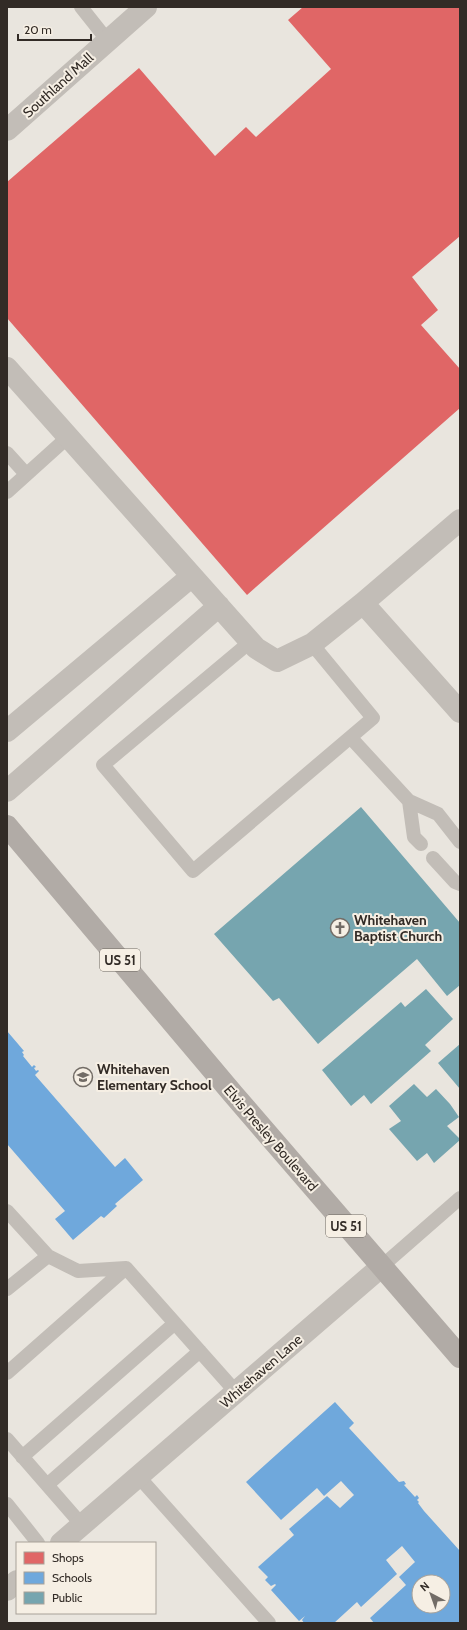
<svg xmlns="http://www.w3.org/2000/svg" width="467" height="1630" font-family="Cabin,sans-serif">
<rect width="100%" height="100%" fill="#e9e5de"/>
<path fill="#e06666" d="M303 7H460V236L412 277 438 310 421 325 460 369V408L247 595 7 318V182L139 68 215 156 246 127 256 137 331 69 288 20Z"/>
<path fill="#6fa8dc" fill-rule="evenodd" d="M7 1031 24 1051 22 1052 24 1055 23 1056 32 1067 34 1065 36 1067 34 1068 36 1071 38 1070 39 1071 35 1075 115 1167 125 1158 143 1180 115 1204 117 1206 104 1218 101 1216 73 1240 55 1219 65 1211 7 1144Z
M335 1402 354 1423 349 1428 399 1482 404 1481 406 1484 404 1485 415 1497 417 1495 419 1498 417 1500 419 1502 418 1503 424 1511 460 1551V1623H374L370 1618 406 1585 399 1577 415 1562 402 1546 386 1560 397 1574 361 1607 357 1602 334 1623H304L302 1620 305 1616 299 1621 271 1590 276 1585 275 1584 271 1586 265 1580 268 1577 258 1567 294 1535 289 1529 327 1496 340 1508 354 1495 341 1481 324 1496 317 1488 281 1520 246 1482ZM419 1582H443V1606H419Z"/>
<path fill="#76a5af" d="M361 807 460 923V985L447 996 417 959 318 1044 279 998 273 1001 214 934Z
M426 989 453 1019 425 1045 431 1051 371 1104 364 1095 351 1106 322 1070 401 1002 405 1007Z
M460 1044V1089L438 1063Z
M414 1084 427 1097 436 1089 450 1104 459 1117 447 1126 460 1139V1140L434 1163 427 1153 417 1161 389 1129 401 1121 389 1106Z"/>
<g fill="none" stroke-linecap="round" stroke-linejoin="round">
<path stroke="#c2bdb7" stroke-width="14" d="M81 7 108 41
M7 453 26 474
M7 492 68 437
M250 642 103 765 193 871 373 718 312 644
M351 738 409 801 438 814 460 842
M409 801 414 837 421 844
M433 858 455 882 460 884
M7 1211 48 1256 78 1271 126 1268 236 1392
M381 1267 460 1198
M7 1289 48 1256
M7 1373 126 1268
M7 1439 82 1525
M22 1457 175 1323
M138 1476 269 1623
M47 1485 200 1351
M7 1504 38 1543"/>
<path stroke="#c2bdb7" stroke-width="22" d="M7 130 146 7
M7 368 256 648 277 661 312 644 363 603 460 520
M363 603 460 712
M7 731 192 576
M7 791 219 606
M61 1543 381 1267
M7 1590 17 1581"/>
<path stroke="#b1aba6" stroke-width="22" d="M7 826 233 1094 460 1357"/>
</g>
<defs>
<g id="church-ring" transform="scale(1)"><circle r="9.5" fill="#f6efe4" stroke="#726c66" stroke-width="1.5"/><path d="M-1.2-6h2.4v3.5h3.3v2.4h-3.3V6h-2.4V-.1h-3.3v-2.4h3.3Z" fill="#726c66"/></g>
<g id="school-ring" transform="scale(1)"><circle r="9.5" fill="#f6efe4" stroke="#726c66" stroke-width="1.5"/><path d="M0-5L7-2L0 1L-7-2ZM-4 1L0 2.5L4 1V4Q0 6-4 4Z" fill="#726c66"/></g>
</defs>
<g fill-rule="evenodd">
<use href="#church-ring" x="340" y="928"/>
<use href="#school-ring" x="83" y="1077"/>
</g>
<g text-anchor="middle" stroke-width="4" stroke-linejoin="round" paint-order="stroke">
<g fill="#f6efe4" stroke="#6d665f" stroke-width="1">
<rect x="100" y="949" width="40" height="22" rx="3"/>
<rect x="326" y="1215" width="40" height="22" rx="3"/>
</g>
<g font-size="13" font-weight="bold" fill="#322b26">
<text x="120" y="965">US 51</text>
<text x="346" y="1231">US 51</text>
</g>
<g font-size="14" fill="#322b26" stroke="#f6efe4">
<text transform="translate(58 85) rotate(-42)" y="5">Southland Mall</text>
<text transform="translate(271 1138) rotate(49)" y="5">Elvis Presley Boulevard</text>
<text transform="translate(261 1371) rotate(-41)" y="5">Whitehaven Lane</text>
</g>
<g font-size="14" font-weight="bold" fill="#322b26" stroke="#f6efe4" text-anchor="start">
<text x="354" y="925">Whitehaven<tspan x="354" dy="16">Baptist Church</tspan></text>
<text x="97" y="1074">Whitehaven<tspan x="97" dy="16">Elementary School</tspan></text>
</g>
</g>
<rect width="467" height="1630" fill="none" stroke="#322b26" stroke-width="16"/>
<rect x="16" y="1542" width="140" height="72" fill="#f6efe4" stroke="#a8a198"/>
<rect x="24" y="1552" width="20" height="12" fill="#e06666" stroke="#a8a198"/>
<text x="52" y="1562" font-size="12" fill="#322b26">Shops</text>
<rect x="24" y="1572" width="20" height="12" fill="#6fa8dc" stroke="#a8a198"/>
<text x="52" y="1582" font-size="12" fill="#322b26">Schools</text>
<rect x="24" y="1592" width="20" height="12" fill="#76a5af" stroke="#a8a198"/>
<text x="52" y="1602" font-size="12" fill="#322b26">Public</text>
<g transform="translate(431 1594) rotate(319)"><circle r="19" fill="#f6efe4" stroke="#a8a198"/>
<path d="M0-3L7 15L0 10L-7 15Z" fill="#726c66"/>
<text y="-6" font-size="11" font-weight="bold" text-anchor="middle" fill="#322b26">N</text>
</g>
<path d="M18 34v6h73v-6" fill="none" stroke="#322b26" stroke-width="2"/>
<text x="24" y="34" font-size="12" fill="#322b26" stroke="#f6efe4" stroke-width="3" paint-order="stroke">20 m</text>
</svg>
